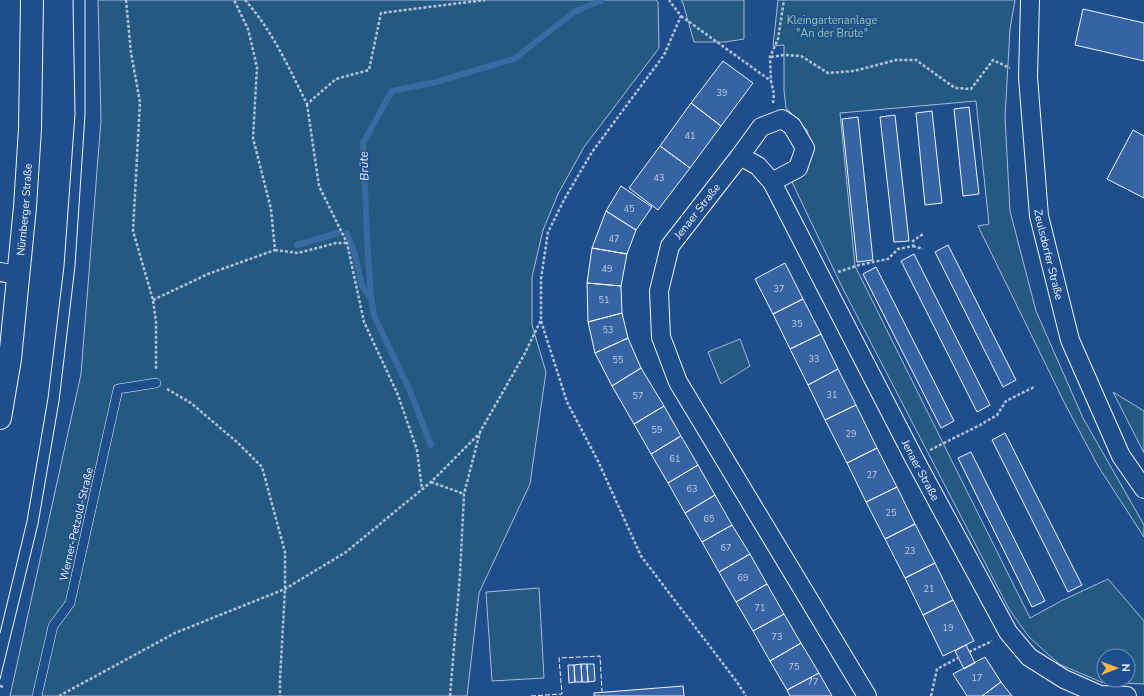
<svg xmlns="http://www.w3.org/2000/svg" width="1144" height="696" font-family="'Nunito Sans',sans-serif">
<rect width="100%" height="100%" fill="#1f4e8c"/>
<path fill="#245a82" stroke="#a8bbd7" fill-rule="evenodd" d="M98 0H656L658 2 659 48 584 147 558 194 543 230 532 277V325L546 372 530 484 479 593 467 696H10L81 374 101 120Z
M681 0H744V39L725 42H694L683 3Z
M778 0H1015L1010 29 1005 117 1010 211 1036 311 1083 418 1144 525V537L1098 466 1065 404 978 226 989 224 976 101 840 113 855 266 1030 618 1061 601 1108 579 1144 621V684L1101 682 1059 664 1029 637 1009 609 842 287 792 182 807 169 812 148 807 130 786 108 784 91V45L773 46ZM1104 656H1128V680H1104Z
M740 339 750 366 721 384 708 352Z
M1113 392 1144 411V453Z
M539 588 544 678 492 681 486 592Z"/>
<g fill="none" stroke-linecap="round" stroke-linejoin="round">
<path stroke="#3b69a3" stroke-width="6" d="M347 233 354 251 362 286 371 298
M297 245 338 233
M431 445 409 389 375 318 371 298 368 256 363 143 392 91 436 82 514 59 574 12 602 0"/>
</g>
<path fill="#3563a3" stroke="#f2f6ff" d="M1083 9 1144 23V61L1075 45Z
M723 61 753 83 721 126 691 103Z
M691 103 721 126 690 168 660 146Z
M969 107 979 194 963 196 954 109Z
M932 111 942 203 925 205 916 113Z
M895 115 909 241 894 242 880 117Z
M858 117 873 260 857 262 842 119Z
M1133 130 1144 136V198L1107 179Z
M660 146 690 168 658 210 629 188Z
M621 186 652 207 636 230 606 211Z
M606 211 636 230 627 254 592 248Z
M948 245 1016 380 1003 387 935 252Z
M592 248 627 254 621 286 587 283Z
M914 254 990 405 977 412 901 261Z
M785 263 803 299 773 314 755 279Z
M876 267 954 421 941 428 863 274Z
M587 283 621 286 622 313 588 322Z
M803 299 821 334 790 349 773 314Z
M622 313 628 338 595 353 588 322Z
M821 334 838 369 808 385 790 349Z
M628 338 641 368 612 386 595 353Z
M641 368 664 406 634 424 612 386Z
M838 369 856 405 825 420 808 385Z
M856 405 877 448 847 463 825 420Z
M664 406 681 436 651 454 634 424Z
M1005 433 1082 585 1068 592 992 440Z
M681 436 698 465 668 483 651 454Z
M877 448 897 487 866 502 847 463Z
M971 452 1045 601 1032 607 958 458Z
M698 465 715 495 685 513 668 483Z
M897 487 915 524 885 539 866 502Z
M715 495 732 525 702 542 685 513Z
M915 524 935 563 905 578 885 539Z
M732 525 750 554 719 572 702 542Z
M750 554 767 584 736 602 719 572Z
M935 563 953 600 923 615 905 578Z
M767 584 784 614 753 631 736 602Z
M953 600 974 641 943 656 923 615Z
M784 614 801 643 770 661 753 631Z
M801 643 819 673 787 690 770 661Z
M966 645 975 663 964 669 955 651Z
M985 657 1001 682 982 696H967L953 674Z
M581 664H587L588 682H582Z
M581 664 582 682H575L574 665Z
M587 664H594L595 681 588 682Z
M568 665H574L575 682 569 683Z
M819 673 832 696H790L787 690Z
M1001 682 1012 696H982Z
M683 686 684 696H594V693Z"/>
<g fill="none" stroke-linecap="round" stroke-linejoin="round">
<g stroke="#f2f6ff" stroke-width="10">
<path id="lane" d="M37 696 53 626 70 603 118 389 156 383"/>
</g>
<g stroke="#f2f6ff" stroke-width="20">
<g id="street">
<path id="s1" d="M1030 0 1028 77 1039 216 1070 340 1121 456 1144 489"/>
<path id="s2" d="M740 156 758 166 772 182 914 458 1008 632 1029 657 1064 679 1100 695 1127 696"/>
<path d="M772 182 798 168 805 148 792 126 782 119 761 127 740 156 670 246 659 291 661 337 678 382 867 696"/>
<path d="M0 272 18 275"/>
</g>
</g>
<g stroke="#f2f6ff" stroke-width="24">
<g id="secondary">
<path id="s3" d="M0 418 10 359 25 207 30 129 32 0"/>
</g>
</g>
<path stroke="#b3c4dc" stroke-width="2.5" stroke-dasharray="3 2" stroke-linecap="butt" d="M126 0 131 53 140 102 133 231 153 300 156 322V369
M245 0C272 30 289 68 307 104L336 79 369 70 381 13 485 0
M681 16 771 81
M771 57 784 55 801 56 828 73 854 71 896 60H916L955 88 971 89 993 60 1010 68
M773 103 774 94 771 81 770 57 778 39 784 0
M307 104 319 186 347 243 364 322 398 395 417 450 422 489
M913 246 923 249
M275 250 298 253 336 243H347
M838 272 859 265 888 259 898 249 913 246V241L923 234
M153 300 208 274 275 250 271 209 253 138 257 67 248 29 234 0
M541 321 567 402 598 461 641 556 737 682 746 696
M167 389 191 403 238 443 262 467 285 552V589L280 680V696
M930 450 980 425 997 415 1006 401 1034 387
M431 482 464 494
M969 652 992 641
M0 686 4 687
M59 696 175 633 285 589 346 552 431 482 480 433
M450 696 460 575 464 494 480 432 524 355 541 320V279L548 232 565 198 592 152 664 55 681 16 669 0
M931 696 937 669 958 658"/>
<use href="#lane" stroke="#1f4e8c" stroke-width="9"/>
<use href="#street" stroke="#1f4e8c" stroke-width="18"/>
<use href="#secondary" stroke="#1f4e8c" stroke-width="22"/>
<path stroke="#f2f6ff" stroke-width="1" d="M0 633 27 521 48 398 64 266 75 114 73 0
M0 679 38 524 59 401 75 266 85 115V0"/>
<path stroke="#f2f6ff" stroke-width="1" stroke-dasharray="5 2" stroke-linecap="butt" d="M531 696 562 694 559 658 600 656 602 692"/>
</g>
<g text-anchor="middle" stroke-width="3" stroke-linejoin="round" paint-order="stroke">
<g font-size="9" fill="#c3d1e8">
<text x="722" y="96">39</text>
<text x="690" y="139">41</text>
<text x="659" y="181">43</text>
<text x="629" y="212">45</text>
<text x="614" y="242">47</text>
<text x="607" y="272">49</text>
<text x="779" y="292">37</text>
<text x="604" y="303">51</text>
<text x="797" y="327">35</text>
<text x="608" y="333">53</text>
<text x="814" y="362">33</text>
<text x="618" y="363">55</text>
<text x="832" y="398">31</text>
<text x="638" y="399">57</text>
<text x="657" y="433">59</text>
<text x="851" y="437">29</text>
<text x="675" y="462">61</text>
<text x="872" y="478">27</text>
<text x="692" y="492">63</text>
<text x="891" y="516">25</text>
<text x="709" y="522">65</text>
<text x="726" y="551">67</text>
<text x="910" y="554">23</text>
<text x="743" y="581">69</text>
<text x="929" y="592">21</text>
<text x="760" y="611">71</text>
<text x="948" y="631">19</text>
<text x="777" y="640">73</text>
<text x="794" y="670">75</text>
<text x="977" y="681">17</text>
<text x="813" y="685">77</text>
</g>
<g font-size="11" fill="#97c8a6" stroke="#1f4e8c">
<text x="832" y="24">Kleingartenanlage<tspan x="832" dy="13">"An der Brüte"</tspan></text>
</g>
<g font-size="11" fill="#f2f6ff" stroke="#1f4e8c">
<text dy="4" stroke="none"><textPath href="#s3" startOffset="210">Nürnberger Straße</textPath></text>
<text transform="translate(697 211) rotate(-52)" y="4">Jenaer Straße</text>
<text dy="4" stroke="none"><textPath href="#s1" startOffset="256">Zeulsdorfer Straße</textPath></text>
<text dy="4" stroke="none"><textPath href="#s2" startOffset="366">Jenaer Straße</textPath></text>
<text transform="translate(76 524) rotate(-77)" y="4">Werner-Petzold-Straße</text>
</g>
<g font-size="12" font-style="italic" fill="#f2f6ff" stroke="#1f4e8c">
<text transform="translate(364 166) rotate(-92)" y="4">Brüte</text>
</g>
</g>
<g transform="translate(1116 668) rotate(89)"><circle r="19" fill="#1f4e8c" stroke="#7391ba"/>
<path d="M0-3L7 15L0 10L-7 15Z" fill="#ffb74d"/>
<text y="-6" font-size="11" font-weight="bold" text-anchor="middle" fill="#f2f6ff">N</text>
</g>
</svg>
